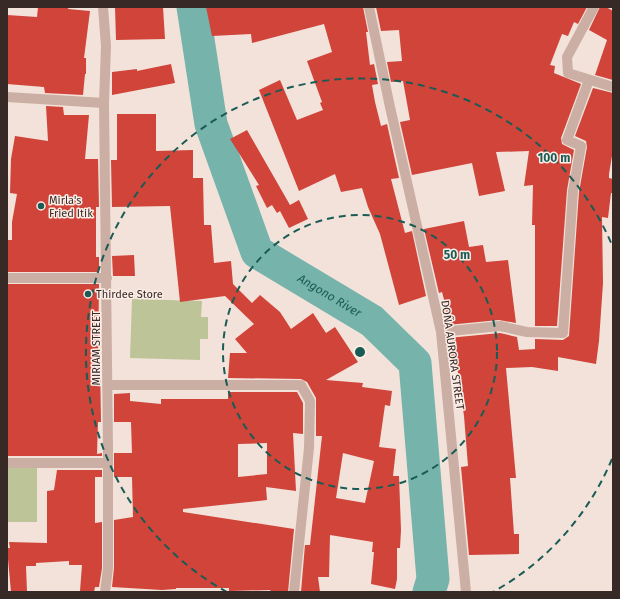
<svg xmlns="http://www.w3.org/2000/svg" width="620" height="599" font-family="'Fira Sans',sans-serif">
<rect width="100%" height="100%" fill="#f3e2d9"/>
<path fill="#bdc498" d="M132 299 202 301 201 317H208V339H200V360L130 358Z
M7 466H37V522H7Z"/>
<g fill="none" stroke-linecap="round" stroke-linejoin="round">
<path stroke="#75b3ab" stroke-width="33" id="s1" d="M193 7 211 124 257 252 372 321 415 363 433 579 429 592"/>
</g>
<path fill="#d0443a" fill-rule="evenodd" d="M38 7H69L68 9 90 11 84 58H86V74H85L83 95 45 93 44 87 7 84V15L37 17Z
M115 7H163L165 39 116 40Z
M206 7H363L368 32H366L370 65 374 64 378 84 372 85 375 102 381 126 387 124 399 178 391 179 405 233 412 231 426 296 399 305 380 234 368 207 362 188 341 192 335 174 299 191 259 90 280 80 297 120 323 110 320 103 322 102 307 61 332 52 324 24 252 43 251 34 212 36Z
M376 7H587L578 24 574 22 568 36 562 34 550 65 555 66 554 73 581 84 561 138 562 144 574 150 567 190 557 326H535V225H532L533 185 524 186 529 151 496 152 505 191 479 196 472 163 412 175 400 122 410 120 403 81 391 82 387 62 402 61 399 30 381 31Z
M600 7H606L613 11V80L595 75 607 40 589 30Z
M171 64 175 83 112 95V72L137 69V71Z
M593 88 613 93V150L609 174V178L613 179V193H611L608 218 602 217 603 283 599 341 596 364 558 357V371L532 367 506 368 516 478H510L514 534H519V554L469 555 461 467 468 466 464 416 456 358 451 359 448 338 500 333 517 337 519 350 535 349V339L563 340 569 336 579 192 587 147 586 141 575 136Z
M46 106 63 107 64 115H89L85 159H98L99 207H96V257H99V272H7V240H12V222L17 194 10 193 11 159 15 136 48 141Z
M117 114H156V151L193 150V178H203L204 225H211L214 263 231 261 233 284 252 303 260 295 280 312 291 329 313 313 326 333 335 327 358 362 326 380 363 383 362 387 392 391 390 406 385 405 379 447 396 449 393 476H399L401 530 400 548H397V579L395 589 371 584 374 552H372L373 542 330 535 329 577H318L320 592H301L305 545H310L322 436H316V398L307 382 301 379 228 378 230 353H247L235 339 254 324 225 296 180 302 170 206 112 207 111 160H117ZM343 453 374 461 365 503 336 498Z
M247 130 290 205 299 200 308 219 289 228 280 211 277 213 272 205 267 208 256 186 259 185 230 139Z
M464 221 469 247 483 245 486 262 508 260 516 323 499 320 447 325 445 303 442 292 439 293 424 229Z
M134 255 135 276H113L112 256Z
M7 284H99L98 363H100L101 422H98L97 454 102 453V456H7Z
M228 392H297L303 403V434L293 433 296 491 266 487 267 500 183 509V512L294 529 288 592H271L270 590 229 591V588H176V589L162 590 112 587 114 568V520L133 517 132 477H114V453H132L131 422H114V394L130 393V401L161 404V399H228ZM267 443V474L238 477V444Z
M57 470H102V477H95V523L102 522V568L99 587H95L94 592 80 591 82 565H69V561L36 563V566H26L27 592H11L7 548H10L9 542 47 543V491L54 490Z"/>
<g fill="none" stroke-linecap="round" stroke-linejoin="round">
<path stroke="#ccafa4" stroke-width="10" d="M103 7 106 46 104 103 108 447V568L105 592
M369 7 390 107 441 332 466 592
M594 7 567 57 568 73 613 87
M7 97 104 103
M7 278H107
M441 332 500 326 527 332 563 333 573 191 581 146 567 140 589 80
M108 385H301L310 401 309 448 294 592
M7 463H107"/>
</g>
<g fill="none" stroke="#185c55" stroke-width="2" stroke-dasharray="7 5">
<circle cx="360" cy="352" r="137"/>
<path d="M612 459A274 274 0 0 1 493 592M227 592A274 274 0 1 1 612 245"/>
</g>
<g fill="#185c55" stroke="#fbede6" stroke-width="1.5">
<circle cx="41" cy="206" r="4"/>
<circle cx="88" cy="294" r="4"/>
</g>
<g text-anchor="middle" stroke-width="3" stroke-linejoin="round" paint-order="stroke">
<g font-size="11" fill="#372926" stroke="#fbede6" text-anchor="start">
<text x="49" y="204">Mirla's<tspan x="49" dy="13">Fried Itik</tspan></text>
<text x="96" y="298">Thirdee Store</text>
</g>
<g font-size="11" fill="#372926" stroke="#fbede6">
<text transform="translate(96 348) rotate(-90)" y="4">MIRIAM STREET</text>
<text transform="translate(453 355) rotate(82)" y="4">DOÑA AURORA STREET</text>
</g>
<g font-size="12" font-style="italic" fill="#185c55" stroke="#fbede6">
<text dy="4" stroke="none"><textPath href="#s1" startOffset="339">Angono River</textPath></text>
</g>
</g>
<circle cx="360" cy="352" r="6" fill="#185c55" stroke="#fbede6" stroke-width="2"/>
<g font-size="12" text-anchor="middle" font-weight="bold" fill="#185c55" stroke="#fbede6" stroke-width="3" stroke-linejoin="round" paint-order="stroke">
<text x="554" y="162">100 m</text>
<text x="457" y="259">50 m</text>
</g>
<rect width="620" height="599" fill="none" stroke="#372926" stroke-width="16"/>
</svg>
